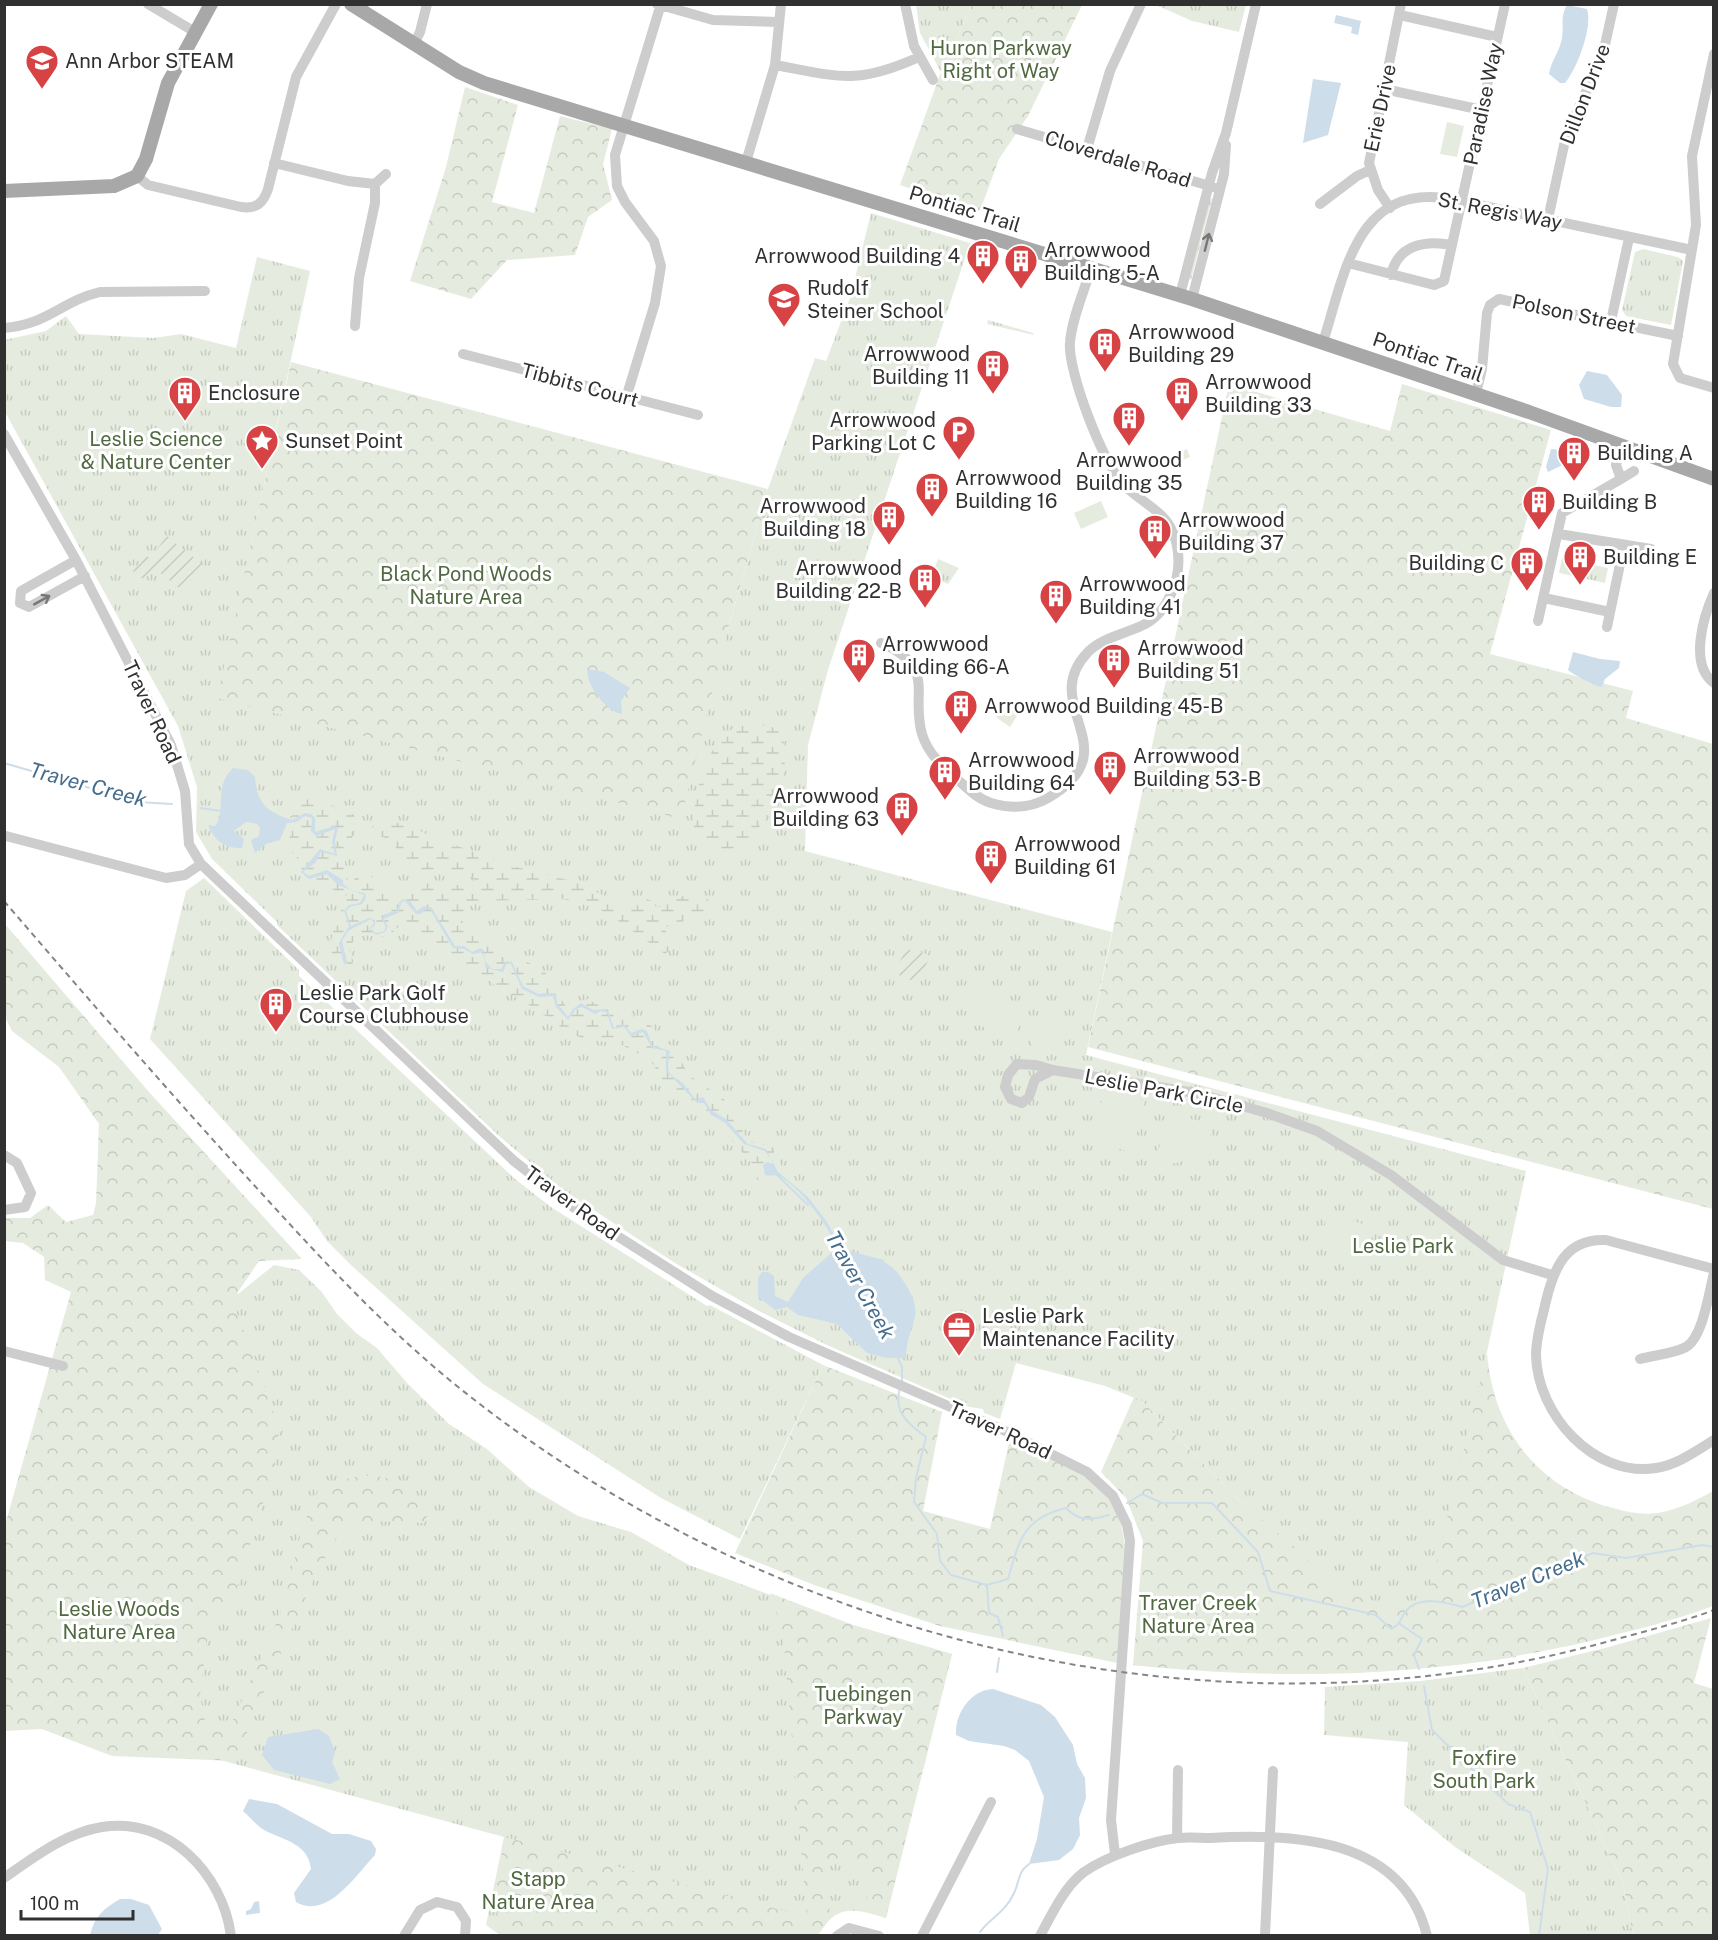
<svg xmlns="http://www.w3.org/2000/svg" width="1718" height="1940" font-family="'Public Sans',sans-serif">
<defs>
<pattern id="grass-tufts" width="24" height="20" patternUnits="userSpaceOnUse" patternTransform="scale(1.5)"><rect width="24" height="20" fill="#e5ecdf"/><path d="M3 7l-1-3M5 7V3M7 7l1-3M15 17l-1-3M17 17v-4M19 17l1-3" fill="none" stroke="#c5cbc0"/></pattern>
<pattern id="forest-crowns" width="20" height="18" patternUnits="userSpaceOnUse" patternTransform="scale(1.5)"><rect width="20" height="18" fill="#e5ecdf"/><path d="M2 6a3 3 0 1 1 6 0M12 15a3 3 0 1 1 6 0" fill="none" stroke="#c5cbc0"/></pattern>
<pattern id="wetland-marsh" width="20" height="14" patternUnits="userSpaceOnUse" patternTransform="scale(1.5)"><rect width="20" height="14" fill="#e5ecdf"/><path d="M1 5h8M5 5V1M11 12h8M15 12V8" fill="none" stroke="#c5cbc0"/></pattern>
<pattern id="garden-furrows" width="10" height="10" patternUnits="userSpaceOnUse" patternTransform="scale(1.5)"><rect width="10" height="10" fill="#e5ecdf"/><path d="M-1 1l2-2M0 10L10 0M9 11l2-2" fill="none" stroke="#c5cbc0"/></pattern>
</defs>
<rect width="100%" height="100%" fill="#fff"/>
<path fill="url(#grass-tufts)" d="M916 5H972L941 72 920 33Z
M1156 5H1246L1239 32 1192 21Z
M1209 199H1212L1191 280 1189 279Z
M871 213 970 243 828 670 808 745 805 851 1112 932 1086 1055 1526 1171 1468 1440 1516 1657C1384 1677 1266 1678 1133 1665L1334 1590 1282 1537 1239 1500 1142 1401 1105 1386 1016 1363 1000 1419 984 1413 983 1409 969 1407 829 1346 757 1310 675 1263 564 1191 499 1136 278 926 277 922 212 859 196 832 197 787 178 726 5 412 4 340 46 331 66 316 79 334 154 338 181 334 236 348 257 257 310 271 218 698 727 632 768 489 815 358 826 361 850 298Z
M1643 249 1678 257 1683 261 1671 325 1626 316 1622 310 1635 252Z
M988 320 1033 333 1034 335 987 324Z
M1187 449 1190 457 1175 463 1172 455Z
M1562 558 1608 568 1605 583 1559 573Z
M938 559 959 568 948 584 931 577Z
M1006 702 1020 711 1010 727 996 717Z
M204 878 299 970V976L515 1179 551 1207 707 1306 710 1305 823 1365 740 1539 661 1498 483 1384 352 1266 327 1241 311 1217 150 1039 186 891Z
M149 1092 238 1294 274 1265 299 1270 321 1291 337 1314 356 1333 377 1348 408 1384 449 1424 487 1449 529 1487 578 1516 631 1532 689 1565 722 1577 853 1625 952 1654 886 1918C854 1908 836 1904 818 1935H500L486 1925 504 1837 198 1754Z
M1523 1668 1623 1883 1633 1935H1530L1525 1893 1455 1847 1404 1805 1408 1742 1324 1735 1325 1687 1420 1681Z"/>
<path fill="url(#forest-crowns)" d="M972 5H1082L1028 116 999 159 980 211 900 185 941 72Z
M465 87 518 105 492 202 534 213 560 116 612 129 603 164 612 200 588 217 575 255 507 260 471 299 410 281 446 167Z
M291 362 768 489 727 632 681 819 217 698Z
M1229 384 1390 431 1402 384 1551 430 1490 654 1633 691 1626 718 1713 744V1209L1088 1047Z
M4 923 149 1092 302 1259 259 1261 235 1296 237 1313 279 1427 276 1459 234 1599 208 1632 200 1695 206 1727H230L282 1610 302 1528 319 1489C364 1469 394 1469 429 1507L425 1523 368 1521 338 1534 313 1581 255 1712 236 1761 112 1756 42 1729 5 1731V1525L71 1292 45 1280 44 1257 23 1243 5 1241V1218H30L48 1205 66 1222 93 1215 96 1203 99 1124 59 1067 12 1031 5 1017Z
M1487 1353C1493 1428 1536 1486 1609 1507 1626 1512 1645 1516 1663 1512 1681 1508 1697 1500 1713 1491V1606C1671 1622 1626 1632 1582 1643 1428 1677 1289 1681 1133 1665L1143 1541 1126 1498 1101 1472 1134 1397 1142 1401 1239 1500 1299 1551 1335 1591 1424 1614Z
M823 1365 942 1412 923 1511 990 1529 1010 1438C1034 1449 1096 1475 1109 1496 1138 1543 1122 1611 1117 1663L940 1626 814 1585 735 1553Z
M770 1593 853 1625 952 1654 886 1918 870 1913 866 1892 870 1877C857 1863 844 1855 827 1868L824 1895 832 1916 818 1935H505L493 1901 505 1837 807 1917 783 1633Z
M1711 1618 1694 1683 1713 1689V1935H1633L1623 1883 1523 1668 1609 1647Z"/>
<path fill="url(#wetland-marsh)" d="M751 724C758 725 768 725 775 728 793 737 783 784 777 799 769 819 749 839 734 854L713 846 694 831C692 801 702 761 722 737 729 728 741 726 751 724Z
M299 796 316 798 354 815C359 831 348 842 345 857 344 867 351 875 346 885L351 889 356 875 366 873 397 894C419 878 446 878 470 890L480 885 469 875 419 871 397 854 395 842 375 834 371 828 377 822 405 823 426 834 505 864 579 883C600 892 616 907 640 905L644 898 652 901 657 908 696 890 712 903 706 912 688 916 678 926 664 927 673 947 665 954 607 913 589 906 563 899 472 901 458 919 464 926 545 972 566 1007 569 1008 576 1002 588 999 596 1004 621 1010 649 1024 673 1048 690 1076 725 1100 746 1137 753 1142 775 1148 774 1153 785 1172 768 1183 755 1179V1167L722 1129 672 1094 650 1060 622 1045 582 1038 565 1031 551 1018 538 1013 527 1003 495 986 484 975 470 971 446 957 402 923 388 937 357 935 349 948 353 961 352 966 343 970C318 954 338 916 348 896L342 892H336L322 880 307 881 300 876 301 863 288 847 292 823 288 822 287 819 292 818Z"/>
<path fill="url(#garden-furrows)" d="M167 536 203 565 183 591 154 568 144 580 133 571 145 555 150 558Z
M915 949 930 956 918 983 894 973 905 951Z"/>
<path fill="#e5ecdf" d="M1447 122 1464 126 1457 157 1440 154Z
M1101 501 1108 517 1081 529 1074 513Z
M975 991 1025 1005 1016 1036 966 1022Z
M1039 1015 1068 1022 1061 1054 1030 1049Z
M1104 1091 1145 1101 1132 1152 1092 1142Z
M1166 1115 1214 1123C1209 1152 1185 1168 1156 1163Z
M1327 1214 1374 1227 1363 1275C1334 1268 1319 1243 1327 1214Z"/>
<path fill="#cdddea" d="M1567 5 1587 9C1593 27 1577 69 1565 83H1560L1549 74C1551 61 1560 51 1562 38 1564 26 1560 17 1567 5Z
M1336 15 1361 21 1358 35 1351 33 1352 27 1334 23Z
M1313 79 1341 83 1328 135 1303 143Z
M1587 371 1607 375 1622 395 1621 407H1611L1584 399 1579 385Z
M1551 449H1553L1584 455 1548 472 1546 467Z
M1573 652 1600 659 1620 661 1619 668 1605 679 1602 687C1595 686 1574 675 1568 670Z
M588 669 604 672 630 688 621 701 622 714C607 713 584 683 588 669Z
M233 768 248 770 255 777C257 805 268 812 292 820L305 813 311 814 315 818V832L334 826 338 828 335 841 337 856 321 852 316 862 303 872 309 876 327 870 343 880V884L352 891 365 893 366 898 362 904 350 907 346 911 351 926 369 918 375 920V925L370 929 376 933 384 931 386 927 382 920 383 915 397 910 399 903 403 899 410 901 417 911 424 906 431 907 455 946H464L472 952 480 948 484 950 485 961 492 969H501L506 961 512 962 523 986 538 994 556 993 557 1003 568 1017 573 1009 581 1003 593 1010 607 1009 614 1028 624 1024 631 1033 642 1029 647 1031 652 1045 670 1051C664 1083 674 1071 687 1088 691 1093 692 1096 697 1100L703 1097 711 1110 726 1119 748 1144 766 1149 778 1172 808 1197 827 1222 842 1249 884 1260V1262C893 1267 898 1272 904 1282 928 1318 907 1320 906 1358H886L867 1353 837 1324 798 1315 787 1307 775 1310 758 1297V1278L762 1272H768L774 1276 775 1296 788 1302 803 1278 837 1248C831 1229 797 1183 778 1176 774 1174 770 1177 765 1175L763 1165 768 1162 772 1164 773 1161 765 1151 744 1144 724 1122 711 1115 704 1103H697L666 1071V1051L652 1048 643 1032 631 1036 624 1027 612 1029 607 1013 601 1011 595 1014 582 1007 576 1009 568 1020 556 1007 553 996 539 997 522 989 511 964 507 963 503 972 486 968 483 952 473 954 464 949 453 948 430 909 427 908 421 914H416L405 901 402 902 398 913 384 919 388 927 385 932 376 935 369 929 374 923 371 919 348 931 342 941 347 962 344 965 339 943 349 926 344 911 349 905 360 903 364 895 338 885 327 874 309 879 301 872 320 849 335 854 332 842 335 829 316 836 311 831 312 818 305 816 296 822 287 823 280 840 266 844 255 853 251 840 259 836 260 828 257 824 246 822 234 831 244 839 242 848C226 849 214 841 208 825L215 826C227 812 213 787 233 768Z
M993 1689 1041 1705 1055 1717 1073 1745 1077 1764 1085 1778 1086 1798 1079 1818 1080 1835 1073 1849 1059 1860 1029 1864 1037 1839 1044 1797 1029 1761 1015 1750 1004 1746 969 1741 956 1735C955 1713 971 1690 993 1689Z
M318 1729 329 1736 335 1752 332 1762 340 1779 330 1784 274 1770 262 1755 268 1737Z
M249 1799 277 1804 332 1834H349L371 1841 376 1849 375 1855C355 1876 327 1920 296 1902L294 1893 311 1869C308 1843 285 1841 264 1830 256 1825 250 1817 243 1811Z
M120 1899H131L149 1905 162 1929 158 1935H90C94 1917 104 1908 120 1899Z
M259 1901 260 1913 246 1915V1911L251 1909 254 1902Z"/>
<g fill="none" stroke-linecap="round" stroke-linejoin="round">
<path stroke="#cdddea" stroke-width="2" d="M4 763 138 802 172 804
M200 808 221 811
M776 1174 808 1205
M897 1356 902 1367V1382
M900 1388C893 1412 908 1424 926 1437L916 1478 914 1502 937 1534 940 1561 951 1575 987 1585 1008 1579C1019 1541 1023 1518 1066 1508 1079 1522 1092 1520 1109 1515
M1127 1503 1142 1494 1162 1503H1212L1258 1552 1270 1591 1376 1615 1391 1629C1401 1624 1400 1619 1406 1611 1419 1595 1446 1602 1462 1607L1593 1553 1626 1558 1702 1545 1714 1547
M987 1585 989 1613 998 1617 1003 1636
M1400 1624 1422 1639 1414 1655 1419 1669
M997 1672 999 1658
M1424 1686 1432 1730 1508 1804 1530 1812 1548 1869 1539 1936
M980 1932C990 1918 1006 1912 1014 1893 1020 1881 1017 1873 1029 1864"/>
<path stroke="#cdcdcd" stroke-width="10" d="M148 4 195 32
M657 4 713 20 779 22
M905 4 914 46 933 80
M1400 15 1497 37
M414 44 420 32 427 4
M1714 54 1692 156 1696 225 1673 364 1680 378 1714 388
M775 65C840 77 857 85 919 57
M1384 89 1482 110
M1017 129 1220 189
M1087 149 1110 71 1141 4
M746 162 775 65 781 4
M274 163 348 181 375 184V203L359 278 355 326
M137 176 148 185 241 207C256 209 263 204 268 189L296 77 336 4
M375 184 386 174
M1320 204 1357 176 1370 170
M1390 208 1378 190 1369 163 1401 4
M1548 219 1566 136 1603 54 1614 4
M1348 263 1434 285 1444 281 1505 4
M1391 275C1398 244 1426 240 1452 245
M1180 295 1212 173 1226 133 1256 4
M1192 299 1224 174 1226 145
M1611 321 1629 238
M4 328C47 325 62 301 100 292L205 291
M1323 342C1345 274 1356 182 1451 199L1692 250
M463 354 698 415
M1476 393 1482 369 1487 313 1490 305 1499 299 1678 336
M626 398 655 303 661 266 654 241 625 202 617 186 615 155 661 4
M4 434 76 560 171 745 185 791 189 844 201 864 514 1161 581 1213 712 1296 789 1337 999 1428 1087 1472 1113 1496 1127 1525 1130 1541 1111 1820 1115 1854
M1621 479 1634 471
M1559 534 1651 549
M76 560 21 591 20 603 29 607 85 576
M1714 593C1703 617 1689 665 1714 683
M1544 598 1610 612
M1538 621 1562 513 1621 479 1616 465 1621 444
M1607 627 1624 545
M881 643C938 668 910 692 922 734 928 754 943 767 958 780 968 789 978 799 991 803 1011 809 1031 808 1048 798 1132 749 1036 706 1088 652 1102 638 1124 634 1141 626 1167 615 1181 580 1178 553 1174 512 1148 509 1124 485 1104 466 1067 370 1070 342 1072 318 1084 292 1091 268
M6 836 166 878 185 875 201 864
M1053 1070 1035 1079 1029 1097 1022 1103 1011 1099 1005 1087 1008 1075 1017 1064 1036 1065 1053 1070 1196 1093 1267 1113 1317 1131 1391 1175 1503 1260 1552 1275
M4 1155 17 1163 31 1193 25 1207 4 1210
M1714 1269 1606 1240C1566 1238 1554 1268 1546 1301 1542 1319 1536 1337 1536 1355 1537 1414 1594 1478 1656 1468 1677 1465 1696 1451 1714 1440
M4 1351 63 1366
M1640 1359C1654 1355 1673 1354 1686 1347 1703 1337 1709 1292 1714 1273
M1177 1838 1178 1770
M4 1878C34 1857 65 1833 102 1827 168 1816 223 1874 231 1936
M1265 1935 1273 1771
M404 1936 420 1910 437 1902 457 1907 466 1921 465 1936
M837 1936 849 1928 879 1936
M922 1936 991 1802
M1040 1936C1052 1914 1064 1887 1084 1872 1107 1856 1151 1841 1178 1838 1189 1837 1200 1838 1210 1838 1293 1833 1403 1837 1427 1936"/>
<path stroke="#a8a8a8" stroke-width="14" d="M351 4 459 72 484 83 1192 299 1529 412 1714 479
M4 191 114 186 137 176 146 159 168 83 211 4"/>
<path stroke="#858585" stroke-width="2" stroke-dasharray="6 4.5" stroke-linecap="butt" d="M4 901C83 993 162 1084 243 1173 315 1252 387 1332 472 1398 791 1647 1224 1750 1617 1639 1650 1630 1682 1622 1714 1610"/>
</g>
<defs><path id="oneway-shaft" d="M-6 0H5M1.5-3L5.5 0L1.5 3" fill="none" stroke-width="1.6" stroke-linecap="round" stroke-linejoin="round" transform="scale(1.5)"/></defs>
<g stroke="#777">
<use href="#oneway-shaft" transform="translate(1207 242) rotate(-76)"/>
<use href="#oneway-shaft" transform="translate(42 600) rotate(-29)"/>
</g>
<defs>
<g id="school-pin" transform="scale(1.725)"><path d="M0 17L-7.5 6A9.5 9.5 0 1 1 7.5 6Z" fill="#d74244" stroke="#fff"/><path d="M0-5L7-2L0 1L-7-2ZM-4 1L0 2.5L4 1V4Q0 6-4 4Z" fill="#fff"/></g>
<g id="building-pin" transform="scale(1.725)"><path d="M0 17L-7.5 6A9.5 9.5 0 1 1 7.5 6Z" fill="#d74244" stroke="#fff"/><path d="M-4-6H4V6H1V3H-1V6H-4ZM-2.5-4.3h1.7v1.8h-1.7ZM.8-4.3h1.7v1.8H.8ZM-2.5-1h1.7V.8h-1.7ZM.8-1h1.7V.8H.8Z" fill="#fff"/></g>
<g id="parking-pin" transform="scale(1.725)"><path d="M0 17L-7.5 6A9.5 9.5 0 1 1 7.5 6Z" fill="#d74244" stroke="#fff"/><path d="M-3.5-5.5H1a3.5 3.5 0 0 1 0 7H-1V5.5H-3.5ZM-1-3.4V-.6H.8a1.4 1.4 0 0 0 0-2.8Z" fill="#fff"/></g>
<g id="sight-pin" transform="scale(1.725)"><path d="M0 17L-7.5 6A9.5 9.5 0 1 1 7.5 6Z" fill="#d74244" stroke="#fff"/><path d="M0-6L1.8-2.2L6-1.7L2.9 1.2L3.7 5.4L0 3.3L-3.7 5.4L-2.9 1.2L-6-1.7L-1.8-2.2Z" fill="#fff"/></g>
<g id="office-pin" transform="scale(1.725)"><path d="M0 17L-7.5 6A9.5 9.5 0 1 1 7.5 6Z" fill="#d74244" stroke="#fff"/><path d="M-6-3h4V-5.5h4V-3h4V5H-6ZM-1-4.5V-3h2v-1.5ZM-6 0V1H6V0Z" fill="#fff"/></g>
</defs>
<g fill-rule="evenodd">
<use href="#school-pin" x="42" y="61"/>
<use href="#building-pin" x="983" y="256"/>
<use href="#building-pin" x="1021" y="261"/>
<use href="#school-pin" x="784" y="299"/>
<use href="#building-pin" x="1105" y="344"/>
<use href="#building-pin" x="993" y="366"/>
<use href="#building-pin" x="185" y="393"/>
<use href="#building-pin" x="1182" y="393"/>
<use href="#building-pin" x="1129" y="418"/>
<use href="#parking-pin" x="959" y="432"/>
<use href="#sight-pin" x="262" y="441"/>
<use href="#building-pin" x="1574" y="453"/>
<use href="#building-pin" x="932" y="489"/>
<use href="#building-pin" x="1539" y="502"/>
<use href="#building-pin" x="889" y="517"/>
<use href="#building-pin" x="1155" y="531"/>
<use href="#building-pin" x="1580" y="557"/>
<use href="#building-pin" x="1527" y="563"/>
<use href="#building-pin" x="925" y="580"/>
<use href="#building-pin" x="1056" y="596"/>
<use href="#building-pin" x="859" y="655"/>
<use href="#building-pin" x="1114" y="660"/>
<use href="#building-pin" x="961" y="706"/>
<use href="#building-pin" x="1110" y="767"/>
<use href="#building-pin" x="945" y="772"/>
<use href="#building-pin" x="902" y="808"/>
<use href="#building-pin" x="991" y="856"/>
<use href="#building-pin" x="276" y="1004"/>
<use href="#office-pin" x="959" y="1328"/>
</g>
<g text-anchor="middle" stroke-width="6" stroke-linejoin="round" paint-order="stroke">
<g font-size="20" fill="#516941" stroke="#fff">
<text x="1001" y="55">Huron Parkway<tspan x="1001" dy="23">Right of Way</tspan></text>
<text x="156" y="446">Leslie Science<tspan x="156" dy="23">&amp; Nature Center</tspan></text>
<text x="466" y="581">Black Pond Woods<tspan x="466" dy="23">Nature Area</tspan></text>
<text x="1403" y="1253">Leslie Park</text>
<text x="1198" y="1610">Traver Creek<tspan x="1198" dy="23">Nature Area</tspan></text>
<text x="119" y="1616">Leslie Woods<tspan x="119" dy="23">Nature Area</tspan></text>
<text x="863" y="1701">Tuebingen<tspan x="863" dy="23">Parkway</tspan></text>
<text x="1484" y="1765">Foxfire<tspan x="1484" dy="23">South Park</tspan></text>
<text x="538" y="1886">Stapp<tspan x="538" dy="23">Nature Area</tspan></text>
</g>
<g font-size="20" fill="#303030" stroke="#fff" text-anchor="start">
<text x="65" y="68">Ann Arbor STEAM</text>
<text x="1044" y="257">Arrowwood<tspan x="1044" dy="23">Building 5-A</tspan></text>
<text x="960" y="263" text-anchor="end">Arrowwood Building 4</text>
<text x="807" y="295">Rudolf<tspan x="807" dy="23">Steiner School</tspan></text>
<text x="1128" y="339">Arrowwood<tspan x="1128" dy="23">Building 29</tspan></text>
<text x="970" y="361" text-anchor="end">Arrowwood<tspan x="970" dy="23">Building 11</tspan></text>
<text x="1205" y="389">Arrowwood<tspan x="1205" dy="23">Building 33</tspan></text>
<text x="208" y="400">Enclosure</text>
<text x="936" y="427" text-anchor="end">Arrowwood<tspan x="936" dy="23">Parking Lot C</tspan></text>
<text x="285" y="448">Sunset Point</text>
<text x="1597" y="460">Building A</text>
<text x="1129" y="467" text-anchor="middle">Arrowwood<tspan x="1129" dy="23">Building 35</tspan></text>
<text x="955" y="485">Arrowwood<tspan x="955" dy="23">Building 16</tspan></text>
<text x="1562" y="509">Building B</text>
<text x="866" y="513" text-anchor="end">Arrowwood<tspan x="866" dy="23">Building 18</tspan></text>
<text x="1178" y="527">Arrowwood<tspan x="1178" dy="23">Building 37</tspan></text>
<text x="1603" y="564">Building E</text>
<text x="1504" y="570" text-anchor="end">Building C</text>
<text x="902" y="575" text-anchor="end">Arrowwood<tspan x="902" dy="23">Building 22-B</tspan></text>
<text x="1079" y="591">Arrowwood<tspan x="1079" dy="23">Building 41</tspan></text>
<text x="882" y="651">Arrowwood<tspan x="882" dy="23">Building 66-A</tspan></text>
<text x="1137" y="655">Arrowwood<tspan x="1137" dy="23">Building 51</tspan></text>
<text x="984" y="713">Arrowwood Building 45-B</text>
<text x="1133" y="763">Arrowwood<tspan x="1133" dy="23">Building 53-B</tspan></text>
<text x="968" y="767">Arrowwood<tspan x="968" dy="23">Building 64</tspan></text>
<text x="879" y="803" text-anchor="end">Arrowwood<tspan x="879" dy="23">Building 63</tspan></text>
<text x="1014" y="851">Arrowwood<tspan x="1014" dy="23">Building 61</tspan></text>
<text x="299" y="1000">Leslie Park Golf<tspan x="299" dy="23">Course Clubhouse</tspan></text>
<text x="982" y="1323">Leslie Park<tspan x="982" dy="23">Maintenance Facility</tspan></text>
</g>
<g font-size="20" fill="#303030" stroke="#fff">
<text transform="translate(1585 94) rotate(-69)" y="7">Dillon Drive</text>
<text transform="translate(1483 104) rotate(-78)" y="7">Paradise Way</text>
<text transform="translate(1380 108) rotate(-78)" y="7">Erie Drive</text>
<text transform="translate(1118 159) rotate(17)" y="7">Cloverdale Road</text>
<text transform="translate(965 209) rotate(17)" y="7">Pontiac Trail</text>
<text transform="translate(1500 211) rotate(11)" y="7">St. Regis Way</text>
<text transform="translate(1574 314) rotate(12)" y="7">Polson Street</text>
<text transform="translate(1428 357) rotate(19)" y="7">Pontiac Trail</text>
<text transform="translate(580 385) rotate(15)" y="7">Tibbits Court</text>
<text transform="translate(152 712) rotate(65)" y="7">Traver Road</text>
<text transform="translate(1164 1091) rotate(11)" y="7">Leslie Park Circle</text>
<text transform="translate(572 1203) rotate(36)" y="7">Traver Road</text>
<text transform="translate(1000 1430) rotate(25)" y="7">Traver Road</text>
</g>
<g font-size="21" font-style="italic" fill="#446c8c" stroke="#fff">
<text transform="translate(88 785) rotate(15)" y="7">Traver Creek</text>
<text transform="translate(860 1285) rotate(61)" y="7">Traver Creek</text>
<text transform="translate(1528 1580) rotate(-22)" y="7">Traver Creek</text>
</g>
</g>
<rect width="1718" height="1940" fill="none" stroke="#303030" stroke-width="12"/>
<path d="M21 1910v9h112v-9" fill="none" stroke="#303030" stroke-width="3"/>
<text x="30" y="1910" font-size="18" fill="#303030" stroke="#ffffff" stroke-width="4.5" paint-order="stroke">100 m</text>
</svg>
